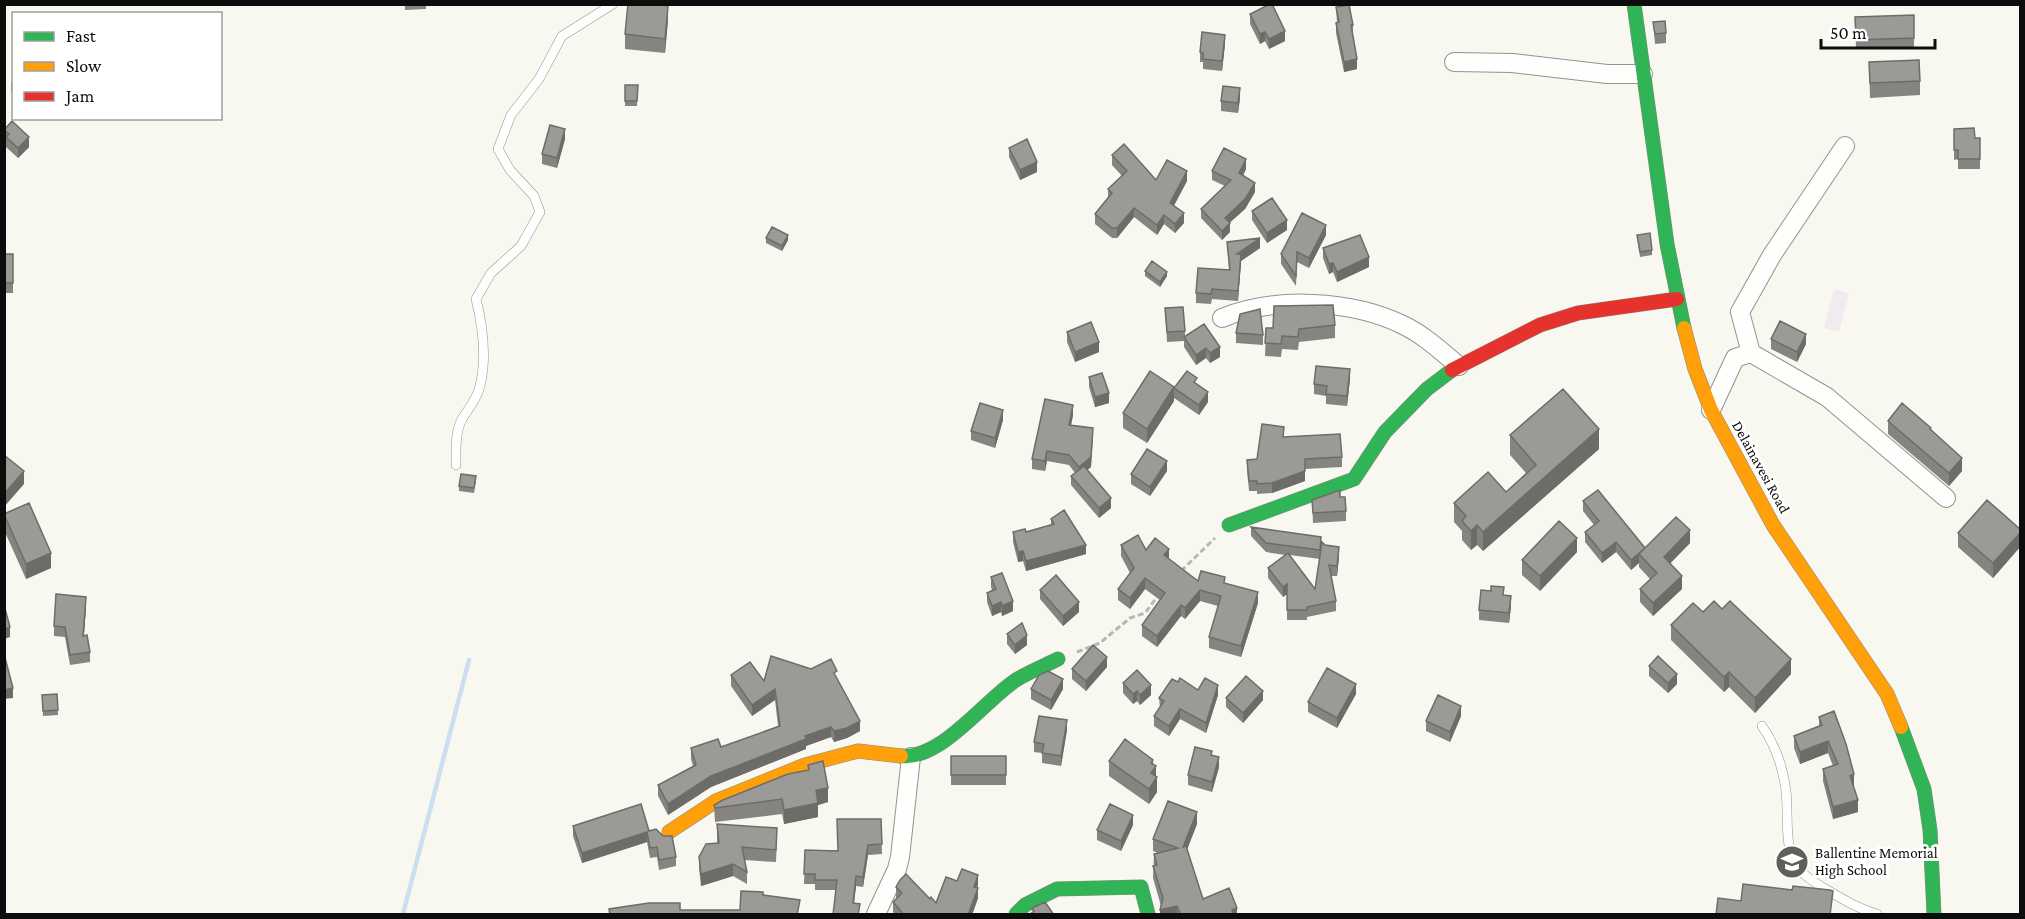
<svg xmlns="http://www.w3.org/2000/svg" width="2025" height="919" font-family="'Crimson Pro',serif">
<rect width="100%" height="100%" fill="#f9f8f0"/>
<path fill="#f1ebed" d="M1834 289 1849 293 1839 332 1824 328Z"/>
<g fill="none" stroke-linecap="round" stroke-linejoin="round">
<path stroke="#cadff0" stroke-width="4.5" d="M403 914 469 660"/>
<g stroke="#93928f" stroke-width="10">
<path id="lane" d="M456 465C456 450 455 432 462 419 469 408 477 399 480 386 487 357 483 327 476 299L491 273 521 246 540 212 534 196 510 170 498 149 511 115 539 79 562 36 613 4
M1762 726C1776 746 1783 767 1786 791 1789 815 1783 847 1798 868 1806 878 1817 884 1827 890 1844 900 1859 909 1877 914"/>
</g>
<g stroke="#93928f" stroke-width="20">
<path id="street" d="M1454 62 1512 63 1607 74H1643
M1222 318C1274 296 1352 300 1403 325 1424 335 1441 351 1459 366
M1751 353 1827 397 1946 498
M1711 410 1735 358 1751 353 1740 312 1772 255 1845 146
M876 914 897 869 900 857 911 757"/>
</g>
<g stroke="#898985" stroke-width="15">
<path id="fast" d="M1634 4 1667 244 1684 328
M1229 525 1354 479 1385 432 1427 389 1452 370
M1901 727 1924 789 1930 830 1934 914
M901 756C941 760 984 701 1016 680 1029 672 1044 666 1058 659
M1016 914 1025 905 1057 889 1141 887 1148 914"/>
</g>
<g stroke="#898985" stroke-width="15">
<path id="slow" d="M1684 328 1695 369 1711 410 1773 525 1887 694 1901 727
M669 832 716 801 805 765 858 751 901 756"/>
</g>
<g stroke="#898985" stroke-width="15">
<path id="jam" d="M1452 370 1540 325 1578 313 1677 299"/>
</g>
<path stroke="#b7b7b5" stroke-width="3" stroke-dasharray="6 3" stroke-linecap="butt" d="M1181 571 1215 538
M1077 652 1100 643 1130 618 1145 613 1158 596"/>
<use href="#lane" stroke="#fefefd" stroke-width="9"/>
<use href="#street" stroke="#fefefd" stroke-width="18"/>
<use href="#fast" stroke="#30b455" stroke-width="14"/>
<use href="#slow" stroke="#ff9f0a" stroke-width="14"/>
<use href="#jam" stroke="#e5322d" stroke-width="14"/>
</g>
<path fill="#868481" d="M405 4H426V9L405 10Z
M1336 7 1353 25V35L1357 69 1344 72 1336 33V23H1337Z
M1250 14 1285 41 1269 49 1265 41 1260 44 1250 24Z
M1914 15V47L1856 49 1855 17Z
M668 20 665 53 625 49V34Z
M1653 22 1666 33V43L1655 44Z
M1225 44 1222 71 1203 69V62H1200V52Z
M1869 62 1920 81V95L1870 98Z
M11 82 14 84V94L11 92Z
M625 85H638L637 106H625Z
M1240 98 1238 113 1221 111V101Z
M4 129 29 147 18 158 6 147V141L4 140Z
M1954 129 1975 138H1980V169H1958V159L1954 160Z
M565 139 557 168 542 164V154Z
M1009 148 1037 172 1020 180 1009 157Z
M1112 155 1156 180 1187 181 1174 206 1184 223 1175 233 1164 224 1157 235 1134 217 1117 238H1112L1095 224V214L1108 198V189L1122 176 1112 165Z
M1246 169 1243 176 1255 192 1245 209 1230 222V232L1222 240 1201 218V209L1225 186 1212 180V171Z
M1252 211 1287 230 1267 243 1252 220Z
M1326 235 1309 268 1297 262 1296 286 1281 264V254Z
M1637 235 1652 250V255L1640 257Z
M766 238 788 240 782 251 766 243Z
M1227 242 1260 248 1241 261 1238 301 1212 299 1211 304 1196 303V293L1229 270Z
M1323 248 1369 267 1337 282 1333 272 1329 274 1323 258Z
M4 254H13V293H4Z
M1145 271 1167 276 1160 287 1145 276Z
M1165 308 1185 331V337L1220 357 1210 363 1206 358 1196 365 1184 347V341L1167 342Z
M1335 325V338L1299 342 1298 350 1282 349 1281 357 1265 356 1266 328Z
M1067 332 1099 352 1075 362 1067 342Z
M1236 333 1263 335V345L1236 343Z
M1771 339 1806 344 1797 362 1771 349Z
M1089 377 1109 403 1095 407 1089 387Z
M1350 379 1347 406 1326 404V396L1314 394V384Z
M1197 384 1208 402 1199 415 1174 398V401L1147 443 1123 428V413L1174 387Z
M1073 415 1071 425 1093 437 1091 467 1087 470 1111 508 1099 518 1071 485V476L1075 473 1069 465 1047 461 1045 471 1032 469V459Z
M1003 420 995 448 971 440V431Z
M1888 421 1931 430 1962 471 1949 486 1888 434Z
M1510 435 1599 449 1483 551 1477 545 1471 550 1462 540V531L1454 522V503L1506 492 1526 473 1510 455Z
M1284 437 1342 457V467L1305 469V481L1272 493 1257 494V491H1249L1247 470V460L1257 459Z
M1167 471 1150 496 1131 484V474Z
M476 481 474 493 459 491V486Z
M1340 497 1346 511V521L1313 523 1312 500Z
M1583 501 1645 548 1690 543 1670 563 1682 589 1653 616 1640 602V589L1650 579 1639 567V563L1631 570 1616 552 1602 563 1585 542V532L1594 525 1583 511Z
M4 514 51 568 26 579 4 530Z
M1051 519 1086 554 1026 571 1023 561 1018 562 1013 542V532H1026L1051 525Z
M1251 527 1321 537 1320 559 1290 555 1315 589 1322 542 1339 557 1337 576H1331L1336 601V611L1307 617V620H1287V594L1283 597 1268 578V568L1285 555 1266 552 1251 536Z
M2020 529V547L1993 578 1958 547V533Z
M1121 545 1146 550 1169 559 1198 581 1225 584 1258 603 1241 657 1209 648V637L1218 606 1200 601 1185 619 1181 616 1157 647 1142 636V625L1160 600 1145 589 1130 609 1118 600V589L1130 573 1121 556Z
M1577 552 1540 591 1522 575V560Z
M991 577 1013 611 1002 616 1001 612 992 616 987 602V593L992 590 991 587Z
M1040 590 1079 612 1063 626 1040 599Z
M1504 595 1511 606 1509 623 1479 620V610Z
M86 607 84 636 90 652V662L70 665 65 637 54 636V626Z
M1703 612 1791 674 1755 713 1729 687 1724 692 1671 640V625Z
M1007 634 1027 645 1015 654 1007 644Z
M1649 666 1677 684 1668 693 1649 676Z
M1107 667 1086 691 1072 679V669Z
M731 675 764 681 837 679 860 731 847 738 834 742 831 737 806 746V749L711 787 668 815 658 796V785L693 766 691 759V748L721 747 778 726 775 700 752 716 731 686Z
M1178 682 1198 690 1218 695 1206 733 1180 719 1169 736 1154 726V716L1160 708 1159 698Z
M1123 683 1151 695 1140 705 1137 701 1133 704 1123 693Z
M1031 689H1063L1051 710 1031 699Z
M57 694 58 715 43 716 42 695Z
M1356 694 1337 728 1308 712V702Z
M1226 698 1263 700 1243 723 1226 707Z
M1461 716 1450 742 1426 731V721Z
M1819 717 1854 787 1858 812 1833 819 1823 781V769L1833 766 1828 753 1800 764 1794 748V736L1819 726Z
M1067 730 1061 766 1042 763V753L1034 752V742Z
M1212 755 1219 767 1212 792 1188 785V775Z
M951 756H1006V785H951Z
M1109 761 1153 764 1157 792 1149 804 1109 776Z
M808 765 828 802 818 805V817L784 824 782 814 715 822 714 805 808 770Z
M881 819 882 854 868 855 863 887 856 886 854 903 859 915 836 890H815V884H804L805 850H838Z
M717 824 777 840 776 862 744 860 747 872V884L733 876 701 886 699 869V857L717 843Z
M1197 824 1187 850 1203 899 1237 915H1160L1161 906 1153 878 1154 854 1158 853 1153 851V839Z
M1133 825 1121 851 1097 840V830Z
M573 826 649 831 676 857V866L659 870 657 857 650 858 647 842 582 863 573 836Z
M957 881 978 885 977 888 978 898 972 915H895L893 912V902L897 898 896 897V887L930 899 936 903Z"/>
<path fill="#6d6c69" d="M668 6V20L665 53V39Z
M1285 31V41L1269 49V39Z
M1265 32V41L1260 44V34Z
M1225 35V44L1222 71V61Z
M1357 59V69L1344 72V62Z
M1240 88V98L1238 113V103Z
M565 129V139L557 168V158Z
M29 137V147L18 158V148Z
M1246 159V169L1239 183V173Z
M1037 162V172L1020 180V170Z
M1187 171V181L1170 212V203Z
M1255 183V192L1245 209 1225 227V218Z
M1134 208V217L1117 238V228Z
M1184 213V223L1175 233V224Z
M1164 215V224L1157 235V225Z
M1287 220V230L1267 243V233Z
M1230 223V232L1222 240V231Z
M1326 225V235L1309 268V258Z
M788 235V240L782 251V246Z
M1260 238V248L1241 261 1238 301 1237 254Z
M1369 257V267L1337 282V272Z
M1333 263V272L1329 274V264Z
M1167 272V276L1160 287V282Z
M1806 334V344L1797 362V352Z
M1099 342V352L1075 362V352Z
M1220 347V357L1210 363V353Z
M1206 348V358L1196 365V355Z
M1350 369V379L1347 406V396Z
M1174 387V401L1147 443V429Z
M1208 392V402L1199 415V405Z
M1109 393V403L1095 407V397Z
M1073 405V415L1069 435V425Z
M1003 410V420L995 448V438Z
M1093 428 1091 467 1079 477V467Z
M1599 429V449L1483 551V532Z
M1047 451V461L1045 471V461Z
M1962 458V471L1949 486V473Z
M1167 461V471L1150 496V487Z
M24 471V484L4 507V494Z
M1305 471V481L1272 493V483Z
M1111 498V508L1099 518V508Z
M1477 525V545L1471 550V531Z
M1690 530V543L1664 570V557Z
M2020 533V547L1993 578V563Z
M1577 538V552L1540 591V576Z
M1616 542V552L1602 563V553Z
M1086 545V554L1026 571V561Z
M1339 547V557L1337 576V566Z
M1645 548 1639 554V563L1631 570V560Z
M1169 549V560L1164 555Z
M1023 551V561L1018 562V552Z
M51 553V568L26 579V564Z
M1682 576V589L1653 616V603Z
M1145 578V589L1130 609V598Z
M1287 584V594L1283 597V587Z
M1200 590V601L1185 619V608Z
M1258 592V603L1241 657V646Z
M1511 596V606L1509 623V613Z
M86 597V607L83 646V636Z
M1013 601V611L1002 616V606Z
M1001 602V612L992 616V606Z
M1079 602V612L1063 626V616Z
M1181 605V616L1157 647V636Z
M10 627V637L4 639V629Z
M1027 635V645L1015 654V645Z
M1107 657V667L1086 691V681Z
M1791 659V674L1755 713V698Z
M1729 672V687L1724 692V677Z
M1677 674V684L1668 693V683Z
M1063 679V689L1051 710V700Z
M1356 684V694L1337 728V718Z
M1151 685V695L1140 705V695Z
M1218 685V695L1206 733V723Z
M13 688V698L4 699V690Z
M775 689V700L752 716V705Z
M1137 691V701L1133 704V694Z
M1263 691V700L1243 723V713Z
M1461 706V716L1450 742V732Z
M1180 709V719L1169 736V726Z
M1067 720V730L1061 766V756Z
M860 721V731L847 738 834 742V731Z
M831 727V737L806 746V749L711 787 668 815V804L711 776 805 736Z
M1828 741V753L1800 764V752Z
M1219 757V767L1212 792V782Z
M1153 760V770L1156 766V779L1157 777V792L1149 804V789L1151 763Z
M1854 774V787L1850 788V776Z
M828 788V802L818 805V817L784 824V810L816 790Z
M1858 800V812L1833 819V807Z
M1197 812V824L1183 859V847Z
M1133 815V825L1121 851V841Z
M647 832V842L582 863V853Z
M868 845V855L863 887V877Z
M733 864V876L701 886V874Z
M978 875V885L974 897V887Z
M856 876V886L853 913V903Z
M978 888V898L972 915H968Z
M1177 906V915H1160V910Z
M1237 908V915H1232V910Z"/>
<path fill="#9c9a96" stroke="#6d6c69" stroke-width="1.5" d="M628 4H659L668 6 665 39 625 34Z
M1270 4H1272L1285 31 1269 39 1265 32 1260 34 1250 14Z
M1349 5 1353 25H1351L1357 59 1344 62 1336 23 1339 22 1336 7Z
M1914 15V38L1856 40 1855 17Z
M1665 21 1666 33 1655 34 1653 22Z
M1202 32 1225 35 1222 61 1203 59V53L1200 52Z
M1919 60 1920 81 1870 83 1869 62Z
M625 85H638L637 101H625Z
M1223 86 1240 88 1238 103 1221 101Z
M12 121 29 137 18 148 6 137 9 134 4 130Z
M550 125 565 129 557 158 542 154Z
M1974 128 1975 138H1980V159H1958V150H1954V129Z
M1027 139 1037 162 1020 170 1009 148Z
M1124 144 1156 180 1167 160 1187 171 1170 203 1184 213 1175 224 1164 215 1157 225 1134 208 1117 228H1112L1095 214 1112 193 1108 189 1127 171 1112 155Z
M1224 148 1246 159 1239 173 1255 183 1245 199 1225 218 1230 223 1222 231 1201 209 1231 180 1212 171Z
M1272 198 1287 220 1267 233 1252 211Z
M1302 213 1326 225 1309 258 1297 252 1296 276 1281 254Z
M772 227 788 235 782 246 766 238Z
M1650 233 1652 250 1640 252 1637 235Z
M1360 235 1369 257 1337 272 1333 263 1329 264 1323 248Z
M1260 238 1237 254H1241L1238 291 1212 289 1211 294 1196 293 1198 268 1230 270 1227 242Z
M4 254H13V283H4Z
M1152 261 1167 272 1160 282 1145 271Z
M1333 305 1335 325 1299 329 1298 337 1282 336 1281 344 1265 343 1266 328H1273L1274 306Z
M1183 307 1185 331 1167 332 1165 308Z
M1260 309 1263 335 1236 333 1240 314Z
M1780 321 1806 334 1797 352 1771 339Z
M1091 322 1099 342 1075 352 1067 332Z
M1204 324 1220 347 1210 353 1206 348 1196 355 1184 337Z
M1316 366 1350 369 1347 396 1326 394 1327 386 1314 384Z
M1150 371 1174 387 1147 429 1123 413Z
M1187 371 1197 378 1194 382 1208 392 1199 405 1174 388Z
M1102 373 1109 393 1095 397 1089 377Z
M1563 389 1599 429 1483 532 1477 525 1471 531 1462 521 1466 516 1454 503 1488 472 1506 492 1536 465 1510 435Z
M1045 399 1073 405 1069 425 1093 428 1091 457 1079 467 1069 455 1047 451 1045 461 1032 459Z
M980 403 1003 410 995 438 971 431Z
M1902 403 1931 428 1930 429 1962 458 1949 473 1888 421Z
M1262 424 1284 427 1283 437 1340 434 1342 457 1305 459V471L1272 483 1257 484V481H1249L1247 460 1257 459Z
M1147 449 1167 461 1150 487 1131 474Z
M4 455 24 471 4 494Z
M1084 466 1111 498 1099 508 1071 476Z
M461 474 476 476 474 488 459 486Z
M1340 490V497H1345L1346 511 1313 513 1312 500Z
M1598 490 1645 548 1631 560 1616 542 1602 553 1585 532 1599 521 1583 501Z
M1987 500 2020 529V533L1993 563 1958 533Z
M29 503 51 553 26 564 4 514Z
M1064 510 1086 545 1026 561 1023 551 1018 552 1013 532 1025 529 1026 532 1054 524 1051 519Z
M1676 517 1690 530 1664 557 1682 576 1653 603 1640 589 1657 573 1639 554Z
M1559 521 1577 538 1540 576 1522 560Z
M1251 527 1321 537 1320 550 1266 543Z
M1138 535 1146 550 1155 538 1169 549 1164 555 1198 581 1201 571 1225 577 1224 583 1258 592 1241 646 1209 637 1221 596 1200 590 1185 608 1181 605 1157 636 1142 625 1165 593 1145 578 1130 598 1118 589 1134 568 1121 545Z
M1322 542 1325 545 1339 547 1337 566 1329 565 1336 601 1307 607V610H1287V584L1283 587 1268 568 1288 553 1315 589Z
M1002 573 1013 601 1002 606 1001 602 992 606 987 593 996 589 991 577Z
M1056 575 1079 602 1063 616 1040 590Z
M1491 586 1504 587 1503 595 1511 596 1509 613 1479 610 1481 590 1491 591Z
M56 594 86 597 83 636 87 635 90 652 70 655 65 627 54 626Z
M1714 601 1722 609 1730 601 1791 659 1755 698 1729 672 1724 677 1671 625 1693 603 1703 612Z
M4 605 10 627 4 629Z
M1022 623 1027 635 1015 645 1007 634Z
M1093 645 1107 657 1086 681 1072 669Z
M4 654 13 688 4 690Z
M771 656 811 669 831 659 837 671 834 673 860 721 847 728 834 731 831 727 805 736 806 739 711 776 668 804 658 785 696 765 691 748 718 739 721 747 780 726 775 689 752 705 731 675 750 662 764 681Z
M1658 656 1677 674 1668 683 1649 666Z
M1327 668 1356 684 1337 718 1308 702Z
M1137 670 1151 685 1140 695 1137 691 1133 694 1123 683Z
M1048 671 1063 679 1051 700 1031 689 1039 675Z
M1246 676 1263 691 1243 713 1226 698Z
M1180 678 1198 690 1205 678 1218 685 1206 723 1180 709 1169 726 1154 716 1164 701 1159 698 1172 679 1178 682Z
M57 694 58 710 43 711 42 695Z
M1438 695 1461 706 1450 732 1426 721Z
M1834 711 1846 744 1854 774 1850 776 1858 800 1833 807 1823 769 1838 764 1828 741 1800 752 1794 736 1822 725 1819 717Z
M1039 716 1067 720 1061 756 1042 753 1044 744 1034 742Z
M1125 739 1153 760 1151 763 1156 766 1151 773 1157 777 1149 789 1109 761Z
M1195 747 1212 751 1211 755 1219 757 1212 782 1188 775Z
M951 756H1006V775H951Z
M823 761 828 788 816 790 818 803 784 810 782 799 715 808 714 805 723 800 788 774 809 770 808 765Z
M1168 801 1197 812 1183 847 1186 846 1203 899 1229 888 1237 908 1232 910 1234 915H1181L1177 906 1160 910 1163 898 1153 866 1157 865 1154 854 1178 848 1153 839Z
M641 804 649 831 656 829 663 836H672L676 857 659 860 657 847 650 848 647 832 582 853 573 826Z
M1110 804 1133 815 1121 841 1097 830Z
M837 819H881L882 844 868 845 863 877 856 876 853 903 860 904 858 915H833L837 880H815V874H804L805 850 838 851Z
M717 824 777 828 776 850 742 847 747 872 733 864 701 874 699 857 706 844 719 843Z
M962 869 978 875 974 887 978 888 968 915H904L893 902 902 893 896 887 900 880 906 874 930 899 931 897 936 903 946 877 957 881Z
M1743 884 1792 890 1793 886 1830 890 1833 891 1830 915H1716L1718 898 1741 901Z
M741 891 763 892V895L800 900 797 915H610L609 909 649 903H680V910H740Z
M1045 902 1054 915H1029L1034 911 1032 909 1034 907Z"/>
<defs>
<g id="school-disc" transform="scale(1.725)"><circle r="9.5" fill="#5f5f5c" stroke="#fff"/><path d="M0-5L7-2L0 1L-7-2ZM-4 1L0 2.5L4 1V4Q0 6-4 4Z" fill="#fff"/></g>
</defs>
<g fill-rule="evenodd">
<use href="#school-disc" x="1792" y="862"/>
</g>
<g text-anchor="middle" stroke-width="6" stroke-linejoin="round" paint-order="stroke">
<g font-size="15" fill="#0c0c0c" stroke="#fff">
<text transform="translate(1761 467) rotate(61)" y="5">Delainavesi Road</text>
</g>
<g font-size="15" fill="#0c0c0c" stroke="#fff" text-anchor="start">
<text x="1815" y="858">Ballentine Memorial<tspan x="1815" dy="17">High School</tspan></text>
</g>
</g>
<rect width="2025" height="919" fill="none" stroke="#0c0c0c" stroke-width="12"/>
<rect x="12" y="12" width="210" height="108" fill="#ffffff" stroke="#9e9e9e" stroke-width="1.5"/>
<rect x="24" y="32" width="30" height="9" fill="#30b455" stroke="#9e9e9e" stroke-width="1.5"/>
<text x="66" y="42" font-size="18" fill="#0c0c0c">Fast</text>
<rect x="24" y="62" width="30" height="9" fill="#ff9f0a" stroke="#9e9e9e" stroke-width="1.5"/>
<text x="66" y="72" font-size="18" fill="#0c0c0c">Slow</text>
<rect x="24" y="92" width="30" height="9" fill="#e5322d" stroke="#9e9e9e" stroke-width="1.5"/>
<text x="66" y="102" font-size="18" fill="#0c0c0c">Jam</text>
<path d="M1821 39v9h114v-9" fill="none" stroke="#0c0c0c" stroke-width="3"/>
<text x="1830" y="39" font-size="18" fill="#0c0c0c" stroke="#ffffff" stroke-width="4.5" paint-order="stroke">50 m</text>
</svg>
